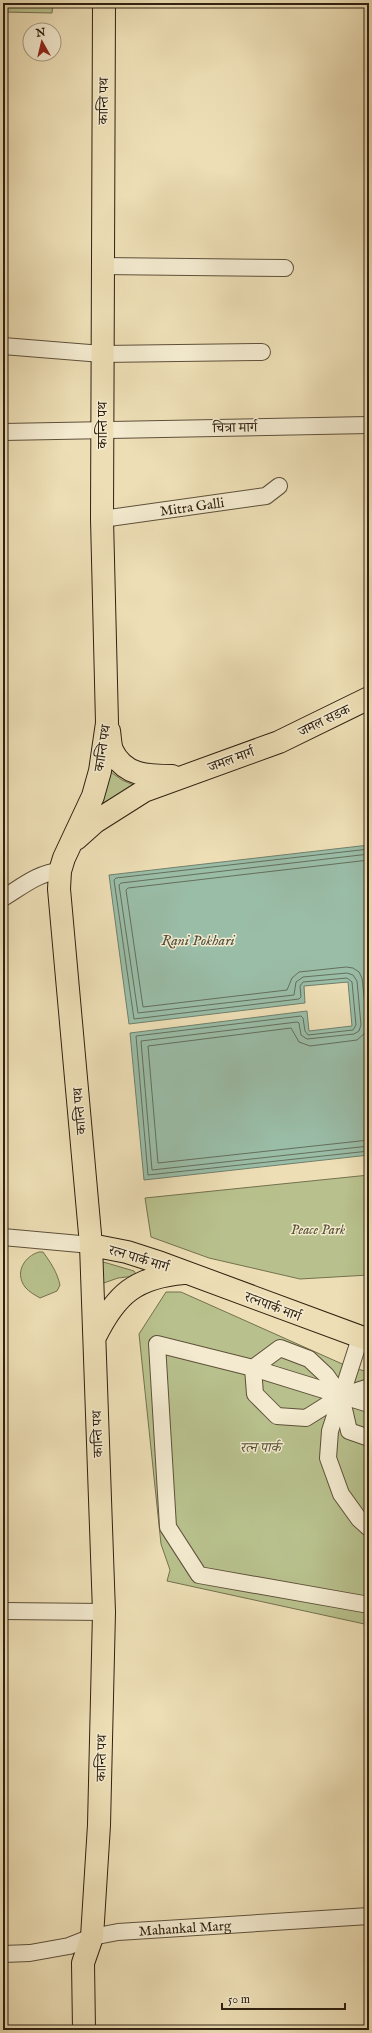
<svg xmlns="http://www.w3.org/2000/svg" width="372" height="2033" font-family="'IM FELL English','Noto Serif Devanagari',serif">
<rect width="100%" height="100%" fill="#eddeb5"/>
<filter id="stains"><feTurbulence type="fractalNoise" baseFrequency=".005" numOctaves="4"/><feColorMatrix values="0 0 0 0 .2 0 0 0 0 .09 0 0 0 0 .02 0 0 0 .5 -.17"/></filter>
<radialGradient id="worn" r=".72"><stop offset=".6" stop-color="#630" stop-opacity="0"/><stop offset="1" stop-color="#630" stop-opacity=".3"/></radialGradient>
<path fill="#b8c18d" stroke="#74714f" d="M3 3H53L52 13 3 12Z
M108 770 122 780 136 786 103 803 101 802Z
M369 1175V1275L300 1279 209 1258 151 1237 145 1198Z
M39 1252H43C51 1263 57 1272 60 1285L57 1291 40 1298C35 1295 29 1292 25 1287 14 1272 25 1256 39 1252Z
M100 1261 134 1271 136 1274 135 1276 118 1278 101 1284Z
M166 1292H181L349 1367 369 1372V1625L167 1581 170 1570 161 1544 139 1334Z"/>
<path fill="#9abda8" stroke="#6f7f6c" d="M369 845V1155L144 1180 130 1033 307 1011 309 1031 352 1026 348 982 304 986 305 1003 129 1024 109 875Z"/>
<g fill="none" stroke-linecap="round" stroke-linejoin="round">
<path stroke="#646f5c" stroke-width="1" d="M369 849 116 878 114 880 134 1019 299 999 301 997 300 986 303 982 347 978 352 982 356 1025 353 1030 308 1035 305 1031 303 1018 301 1016 136 1036 148 1175 369 1151
M369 854 121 883 119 885 138 1013 294 995 296 982 303 977 347 973 353 975 357 981 361 1025 359 1031 354 1034 307 1039 301 1035 299 1023 297 1022 141 1041 152 1170 369 1146
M369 860 128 888 126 890 143 1007 287 990 292 978 299 972 346 967 353 968 359 972 362 978 367 1024 365 1033 357 1040 310 1046 299 1042 291 1028 148 1046 158 1163 369 1140"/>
<g stroke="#5e503a" stroke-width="18">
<g id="street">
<path d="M102 266 285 268"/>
<path d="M3 346 102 354 262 352"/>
<path d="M3 432 369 425"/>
<path id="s1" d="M102 519 266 496 279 486"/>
<path d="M3 898C20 888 39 872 60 871"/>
<path d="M3 1237 91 1245"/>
<path d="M360 1338 330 1431 328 1458 341 1494 359 1519 369 1528"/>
<path d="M369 1387 341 1396 306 1418 277 1416 255 1394 253 1368 280 1348 309 1359 326 1375 341 1396 349 1431 369 1438"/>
<path d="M369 1404 253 1368 157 1344 168 1527 199 1575 369 1605"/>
<path d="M3 1611 104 1612"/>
<path id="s2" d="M3 1954 30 1953 69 1946 92 1937 118 1932 369 1916"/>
</g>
</g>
<g stroke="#2f2111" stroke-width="24">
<path id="primary" d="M109 731C110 737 110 745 112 750 124 776 148 776 172 776
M76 839 95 822 144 791 279 742 369 698
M91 1245 127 1252 161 1263 369 1340
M95 1337C116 1294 136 1277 184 1273
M84 2030 83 1963 92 1937 99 1825 104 1612 91 1245 59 889 60 871 64 858 93 796 100 771 107 723 102 519 104 3"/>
</g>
<use href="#street" stroke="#f3eacf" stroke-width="16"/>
<use href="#primary" stroke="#eddeb5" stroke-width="22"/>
</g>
<g text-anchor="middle" stroke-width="3" stroke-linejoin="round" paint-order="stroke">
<g font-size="14" fill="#2f2111" stroke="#f3eacf">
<text transform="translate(103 101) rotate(-89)" y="5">कान्ति पथ</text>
<text transform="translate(102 425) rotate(-90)" y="5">कान्ति पथ</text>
<text transform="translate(235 427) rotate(-1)" y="5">चित्रा मार्ग</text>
<text dy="5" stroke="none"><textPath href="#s1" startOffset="91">Mitra Galli</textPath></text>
<text transform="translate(324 720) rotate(-26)" y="5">जमल सडक</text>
<text transform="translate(102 748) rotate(-81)" y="5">कान्ति पथ</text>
<text transform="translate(231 759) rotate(-20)" y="5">जमल मार्ग</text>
<text transform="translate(79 1111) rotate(-95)" y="5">कान्ति पथ</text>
<text transform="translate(139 1258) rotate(17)" y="5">रत्न पार्क मार्ग</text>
<text transform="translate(273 1306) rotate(21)" y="5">रत्नपार्क मार्ग</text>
<text transform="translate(97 1434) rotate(-92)" y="5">कान्ति पथ</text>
<text transform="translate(101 1758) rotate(-89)" y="5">कान्ति पथ</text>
<text dy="5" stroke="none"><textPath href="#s2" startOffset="185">Mahankal Marg</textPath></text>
</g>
<g font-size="14" font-style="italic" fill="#585136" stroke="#f3eacf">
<text x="318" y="1234">Peace Park</text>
<text x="260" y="1452">रत्न पार्क</text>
</g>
<g font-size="15" font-style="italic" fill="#4f503e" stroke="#f3eacf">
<text x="198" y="945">Rani Pokhari</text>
</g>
</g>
<rect width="372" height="2033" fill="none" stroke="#eddeb5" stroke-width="16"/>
<rect x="4" y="4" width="364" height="2025" fill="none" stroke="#2f2111" stroke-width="2"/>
<rect x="8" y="8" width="356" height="2017" fill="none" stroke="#2f2111"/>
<g transform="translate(42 42) rotate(352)"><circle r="19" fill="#f3eacf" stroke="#a59a83"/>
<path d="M0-3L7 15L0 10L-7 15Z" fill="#8f2418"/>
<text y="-6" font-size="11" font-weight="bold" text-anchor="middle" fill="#2f2111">N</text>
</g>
<path d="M222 2003v6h123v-6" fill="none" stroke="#2f2111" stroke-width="2"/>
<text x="228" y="2003" font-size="12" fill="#2f2111" stroke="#f3eacf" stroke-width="3" paint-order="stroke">50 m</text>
<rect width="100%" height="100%" filter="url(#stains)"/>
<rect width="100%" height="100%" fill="url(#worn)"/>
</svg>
